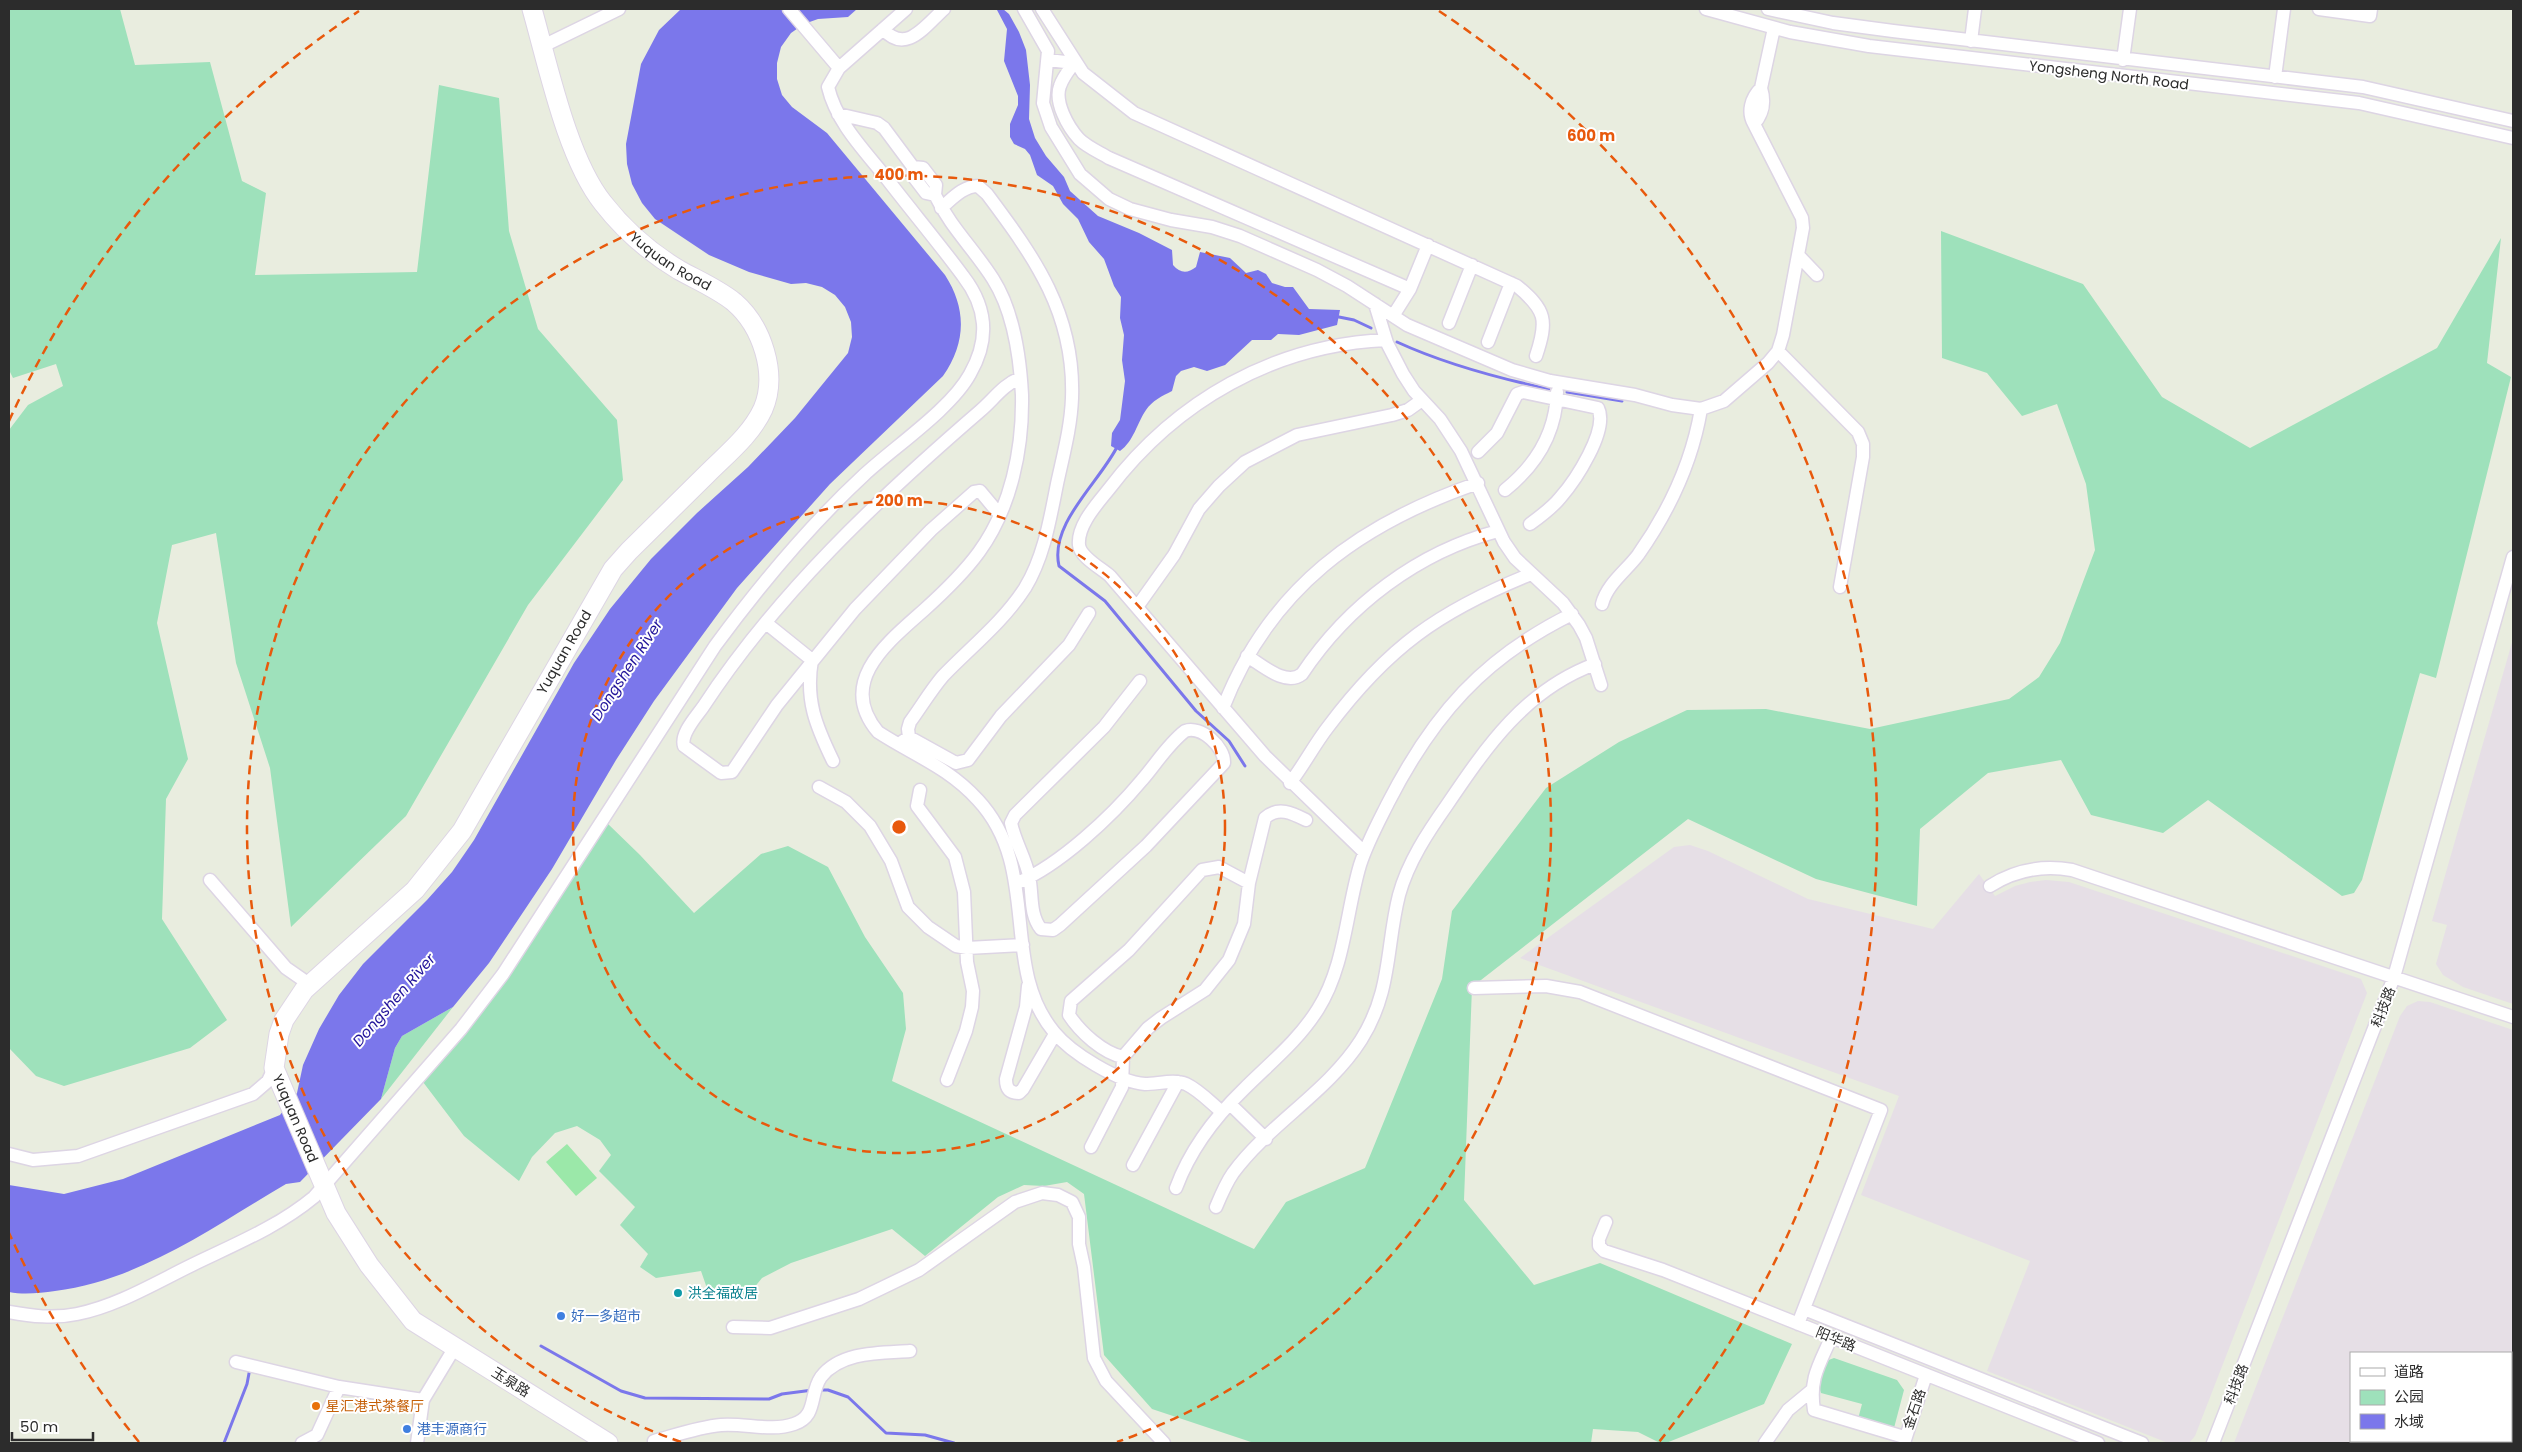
<svg xmlns="http://www.w3.org/2000/svg" width="2522" height="1452" font-family="Poppins,'Noto Sans SC',sans-serif">
<rect width="100%" height="100%" fill="#e9eddf"/>
<path fill="#e6dfe6" d="M2513 639V1004L2463 987 2443 975 2436 964 2447 925 2432 921Z
M1690 845 1708 851 1808 899 1933 929 1979 874 1995 896 2015 886 2030 882 2046 880 2069 882 2361 979 2367 993 2195 1436 2189 1443H2168L1987 1371 2030 1261 1861 1195 1899 1096 1520 958 1674 847Z
M2418 1001 2430 1002 2513 1030V1443H2492L2486 1441H2511V1353H2351V1441H2386L2385 1443H2234L2400 1016 2407 1006Z"/>
<path fill="#9ee1bb" d="M9 9H120L135 65 210 62 242 181 266 193 255 275 417 272 439 85 499 98 509 231 538 329 617 420 623 480 528 605 406 816 291 927 270 768 236 663 216 533 172 545 157 623 188 759 166 799 162 919 227 1020 190 1048 64 1086 36 1076 9 1048V430L28 405 63 386 56 364 13 378 9 370Z
M1941 231 2083 284 2162 397 2250 448 2437 348 2501 238 2487 363 2511 377 2436 678 2420 673 2362 880 2354 893 2342 896 2208 800 2163 833 2091 815 2061 760 1988 773 1920 829 1917 906 1816 879 1688 819 1472 987 1464 1200 1534 1285 1600 1263 1792 1344 1764 1404 1666 1443H1660L1638 1432 1593 1429 1591 1443H1254L1152 1409 1104 1355 1084 1194 1067 1182 1044 1186 1024 1185 998 1197 925 1256 892 1229 791 1263 762 1278 749 1294H709L701 1271 656 1278 640 1267 648 1254 620 1225 635 1207 599 1171 611 1155 600 1140 577 1126 555 1133 532 1157 519 1181 464 1136 423 1082 523 949 606 822 640 855 694 913 761 854 788 846 828 867 865 937 903 993 906 1029 892 1081 1254 1249 1286 1202 1365 1168 1442 979 1452 911 1546 788 1619 742 1687 710 1766 709 1870 729 2009 699 2039 677 2060 643 2095 550 2086 484 2057 404 2022 416 1987 373 1942 358Z
M453 1007 381 1099 395 1048 402 1036Z
M1834 1358 1897 1380 1904 1390 1894 1428 1858 1419 1862 1404 1821 1393 1818 1384 1826 1361Z"/>
<path fill="#9be8a9" d="M567 1144 597 1178 576 1196 546 1162Z"/>
<path fill="#7b77eb" d="M681 9H857L848 17 818 19 804 24 791 33 781 47 777 63V79L782 95 792 107 827 133 945 275C967 309 966 343 943 376L830 484 737 588 654 701 616 760 552 869 489 963 453 1007 402 1036 395 1048 381 1099 300 1182 286 1184C213 1227 141 1280 55 1291 40 1293 24 1295 9 1292V1185L64 1194 123 1179 280 1115 297 1093 303 1065 319 1029 339 995 363 964 427 900 452 872 474 840 574 663 610 609 651 559 697 513 748 467 795 418 848 353 852 337 851 322 845 307 835 295 822 287 806 283 791 284 749 272 709 255 655 219 642 203 632 184 627 164 626 144 641 64 659 30Z
M1003 9 1009 14 1019 32 1026 50 1030 85 1029 119 1035 138 1046 156 1064 177 1070 191 1098 216 1139 233 1172 250 1173 265C1180 273 1187 274 1196 267L1200 252 1230 258 1246 273 1258 270 1266 274 1272 283 1285 287H1293L1309 309 1340 310 1337 325 1299 335 1278 334 1271 340H1252L1225 365 1207 371 1194 367 1181 371 1176 376 1172 391C1162 396 1152 401 1146 410 1137 423 1134 441 1120 451L1111 446 1112 433 1120 420 1125 381 1122 360 1124 335 1120 318 1121 297 1114 286 1104 259 1089 242 1078 219 1063 204 1053 186 1037 175 1030 155 1025 149 1014 144 1010 137V124L1018 105V96L1004 61 1007 29 997 10Z"/>
<g fill="none" stroke-linecap="round" stroke-linejoin="round">
<path stroke="#7b77eb" stroke-width="3" d="M1334 316 1354 320 1371 328
M1397 342C1445 364 1497 378 1549 389
M1567 392 1622 401
M1118 445C1101 481 1049 523 1059 566L1105 601 1196 711 1229 741 1245 766
M541 1346 621 1391 645 1398 769 1399 782 1394 813 1390
M819 1390H828L848 1397 886 1433 925 1435 954 1443
M224 1443 247 1384 250 1368"/>
<g stroke="#ddd5e4" stroke-width="15">
<path id="street" d="M789 9 839 68
M1024 9 1048 51 1043 103 1051 127 1080 174 1109 199 1130 209 1171 220 1212 227 1240 236 1317 270 1347 286 1407 325 1512 370 1550 381 1635 395 1672 405 1701 409 1724 401 1768 363 1778 351 1783 335 1803 228 1802 218 1754 124C1747 112 1751 98 1761 88 1765 101 1763 114 1754 124
M1042 9 1083 73 1134 113 1517 286C1546 310 1548 320 1536 356
M1706 9 1790 32 1869 46 2359 103 2513 138
M1768 9 1833 23 1893 31 2363 87 2513 121
M2319 9 2370 16 2371 9
M883 29C906 55 925 26 944 9
M1971 41 1975 9
M543 46 619 9
M1048 60 1074 63C1069 70 1063 77 1060 86 1054 102 1068 127 1079 139 1087 147 1099 152 1109 158L1410 289
M2123 60 2130 9
M2275 77 2284 9
M1761 88 1774 28
M838 114 877 123 884 128 913 167V176L926 193 935 195 936 185 923 168 913 167
M935 195C951 228 974 249 993 279 1014 312 1020 356 1022 395 1023 449 1011 508 979 552 963 574 944 592 924 610 888 642 836 682 878 732 915 756 948 767 978 800 1042 869 999 966 1054 1032 1071 1053 1118 1082 1145 1084 1158 1084 1174 1079 1186 1084 1199 1090 1211 1103 1222 1112
M1798 255 1817 275
M1375 304 1387 343 1403 374 1414 391 1440 419 1461 451 1504 542 1515 558 1563 603 1579 625 1586 638 1601 685
M1393 316 1410 289 1428 245
M1449 323 1472 265
M1488 342 1511 283
M1778 351 1858 432 1863 444V457L1840 587
M1478 452 1497 433 1517 394 1523 392 1598 408C1609 430 1575 481 1560 498 1552 508 1541 516 1530 524
M1505 490C1536 465 1556 433 1557 392
M1000 515 980 491 974 492 931 530 855 609 777 705 732 772 721 773 684 746C680 734 696 717 703 707 777 594 878 499 980 411 994 399 1003 385 1020 378
M1602 604C1607 584 1626 571 1638 555 1669 511 1692 463 1701 409
M1137 607 1174 555 1199 509 1219 486 1245 462 1297 435 1392 415 1408 410 1422 400
M766 623 812 660C805 700 816 726 833 761
M1247 656C1262 665 1286 687 1302 674 1348 605 1418 552 1498 531
M1223 708C1270 588 1359 524 1478 483
M909 737 956 763 968 760 1001 716 1069 645 1089 613
M899 744 909 737 908 729 910 722C921 707 931 690 943 676 971 647 1003 622 1025 588 1044 557 1050 519 1057 484 1063 456 1071 427 1072 398 1075 314 1035 258 987 194L978 186C963 186 952 199 941 208
M1290 783C1304 765 1314 745 1328 727 1388 647 1439 611 1531 574
M819 787 846 802 870 826 891 861 908 907 928 927 956 946 967 948 1023 945
M920 790 917 806 955 857 964 892 967 962 973 991 972 1007 966 1031 947 1080
M1364 852 1265 756 1110 576C1101 568 1080 557 1079 545 1077 525 1098 503 1109 489 1176 401 1274 345 1386 340
M210 880 286 968 309 984
M1017 883C1060 865 1112 816 1142 780 1156 764 1168 744 1185 731 1201 725 1225 747 1224 763L1146 846 1060 925 1053 930 1041 929C1029 914 1033 894 1029 876 1025 857 1015 842 1011 823L1015 815 1104 727 1140 681
M1990 886C2015 870 2043 865 2072 870L2513 1017
M1028 986 1026 1007 1006 1079C1006 1088 1009 1093 1019 1093L1023 1089 1055 1034
M1474 988 1546 986 1580 992 1881 1110 1798 1324
M1123 1057C1103 1053 1080 1032 1069 1015L1071 1001 1129 950 1202 870 1219 867 1249 883
M1230 1104 1266 1139
M1091 1147 1122 1087 1123 1057 1148 1028 1161 1018 1205 990 1229 960 1244 924 1249 883 1265 818C1278 806 1292 813 1306 820
M9 1154 33 1160 78 1156 253 1094 268 1081 274 1068
M1133 1165 1178 1082
M1176 1188C1190 1150 1214 1118 1244 1089 1270 1063 1298 1041 1318 1009 1345 966 1346 912 1360 865 1367 843 1378 823 1388 803 1433 715 1483 658 1572 614
M1216 1207C1221 1195 1226 1183 1233 1173 1269 1124 1328 1092 1361 1040 1392 991 1386 946 1399 895 1408 862 1428 832 1447 805 1487 746 1525 690 1595 664
M1606 1222 1599 1239V1246L1604 1251 1663 1270 2098 1443
M1804 1309 2142 1443
M9 1312C31 1316 54 1319 77 1314 117 1306 155 1283 192 1265 233 1245 278 1227 314 1197L461 1029 503 974 715 646C760 585 809 526 864 475 894 447 951 409 970 374 990 339 987 307 963 276 938 242 910 209 884 175 862 148 836 121 828 87L839 68 906 9
M733 1327 770 1328 859 1299 919 1270 1015 1202 1042 1193 1058 1195 1072 1202 1079 1217V1244L1084 1267 1094 1358 1106 1381 1164 1443
M1831 1338C1819 1365 1809 1379 1814 1410L1904 1437
M236 1362 339 1387 423 1400
M654 1441C676 1435 699 1427 721 1425 745 1423 771 1432 794 1424 818 1416 809 1394 821 1377 841 1351 881 1353 910 1351
M302 1443 317 1435 339 1387
M417 1443 423 1400 455 1347
M1765 1443 1788 1410 1811 1391
M1904 1443 1926 1375
M2213 1443 2394 977 2513 557"/>
</g>
<g stroke="#ddd5e4" stroke-width="21">
<g id="secondary">
<path id="s1" d="M532 9C548 65 567 158 603 203 624 230 649 252 679 270 697 280 718 289 734 302 762 326 778 374 763 409 751 435 727 454 707 474 681 500 655 525 629 551L613 569 462 831 415 890 304 990 284 1020 279 1034 274 1068 336 1213 369 1265 413 1321 608 1443"/>
</g>
</g>
<use href="#street" stroke="#fff" stroke-width="12"/>
<use href="#secondary" stroke="#fff" stroke-width="19"/>
</g>
<g fill="none" stroke="#e8590c" stroke-width="2.5" stroke-dasharray="9 6">
<circle cx="899" cy="827" r="326"/>
<path d="M681 1442A652 652 0 1 1 1117 1442"/>
<path d="M139 1442A978 978 0 0 1 9 1233M9 421A978 978 0 0 1 359 11M1439 11A978 978 0 0 1 1659 1442"/>
</g>
<circle fill="#0f9aa8" stroke="#fff" stroke-width="2" cx="678" cy="1293" r="5"/>
<g fill="#3f7fe0" stroke="#fff" stroke-width="2">
<circle cx="561" cy="1316" r="5"/>
<circle cx="407" cy="1429" r="5"/>
</g>
<circle fill="#e8710a" stroke="#fff" stroke-width="2" cx="316" cy="1406" r="5"/>
<g text-anchor="middle" stroke-width="4" stroke-linejoin="round" paint-order="stroke">
<g font-size="14" fill="#2c2c2c" stroke="#fff">
<text transform="translate(2109 75) rotate(7)" y="5">Yongsheng North Road</text>
<text dy="5" stroke="none"><textPath href="#s1" startOffset="298">Yuquan Road</textPath></text>
<text transform="translate(564 652) rotate(-60)" y="5">Yuquan Road</text>
<text transform="translate(2383 1007) rotate(-69)" y="5">科技路</text>
<text dy="5" stroke="none"><textPath href="#s1" startOffset="1378">Yuquan Road</textPath></text>
<text transform="translate(1836 1339) rotate(22)" y="5">阳华路</text>
<text transform="translate(511 1382) rotate(32)" y="5">玉泉路</text>
<text transform="translate(2236 1384) rotate(-69)" y="5">科技路</text>
<text transform="translate(1914 1409) rotate(-71)" y="5">金石路</text>
</g>
<g font-size="14" fill="#0d838f" stroke="#fff" text-anchor="start">
<text x="688" y="1298">洪全福故居</text>
</g>
<g font-size="14" fill="#366cbe" stroke="#fff" text-anchor="start">
<text x="571" y="1321">好一多超市</text>
<text x="417" y="1434">港丰源商行</text>
</g>
<g font-size="14" fill="#c56008" stroke="#fff" text-anchor="start">
<text x="326" y="1411">星汇港式茶餐厅</text>
</g>
<g font-size="15" font-style="italic" fill="#21139a" stroke="#fff">
<text transform="translate(627 670) rotate(-57)" y="5">Dongshen River</text>
<text transform="translate(394 1000) rotate(-49)" y="5">Dongshen River</text>
</g>
</g>
<circle cx="899" cy="827" r="8" fill="#e8590c" stroke="#fff" stroke-width="2.5"/>
<g font-size="15" text-anchor="middle" font-weight="bold" fill="#e8590c" stroke="#fff" stroke-width="4" stroke-linejoin="round" paint-order="stroke">
<text x="1591" y="141">600 m</text>
<text x="899" y="180">400 m</text>
<text x="899" y="506">200 m</text>
</g>
<rect width="2522" height="1452" fill="none" stroke="#2c2c2c" stroke-width="20"/>
<rect x="2350" y="1352" width="162" height="90" fill="#ffffff" stroke="#ababab"/>
<rect x="2360" y="1368" width="25" height="8" fill="#ffffff" stroke="#ababab"/>
<text x="2394" y="1377" font-size="15" fill="#2c2c2c">道路</text>
<rect x="2360" y="1390" width="25" height="15" fill="#9ee1bb" stroke="#ababab"/>
<text x="2394" y="1402" font-size="15" fill="#2c2c2c">公园</text>
<rect x="2360" y="1414" width="25" height="15" fill="#7b77eb" stroke="#ababab"/>
<text x="2394" y="1427" font-size="15" fill="#2c2c2c">水域</text>
<path d="M12 1432v8h81v-8" fill="none" stroke="#2c2c2c" stroke-width="2.5"/>
<text x="20" y="1432" font-size="15" fill="#2c2c2c" stroke="#ffffff" stroke-width="4" paint-order="stroke">50 m</text>
</svg>
